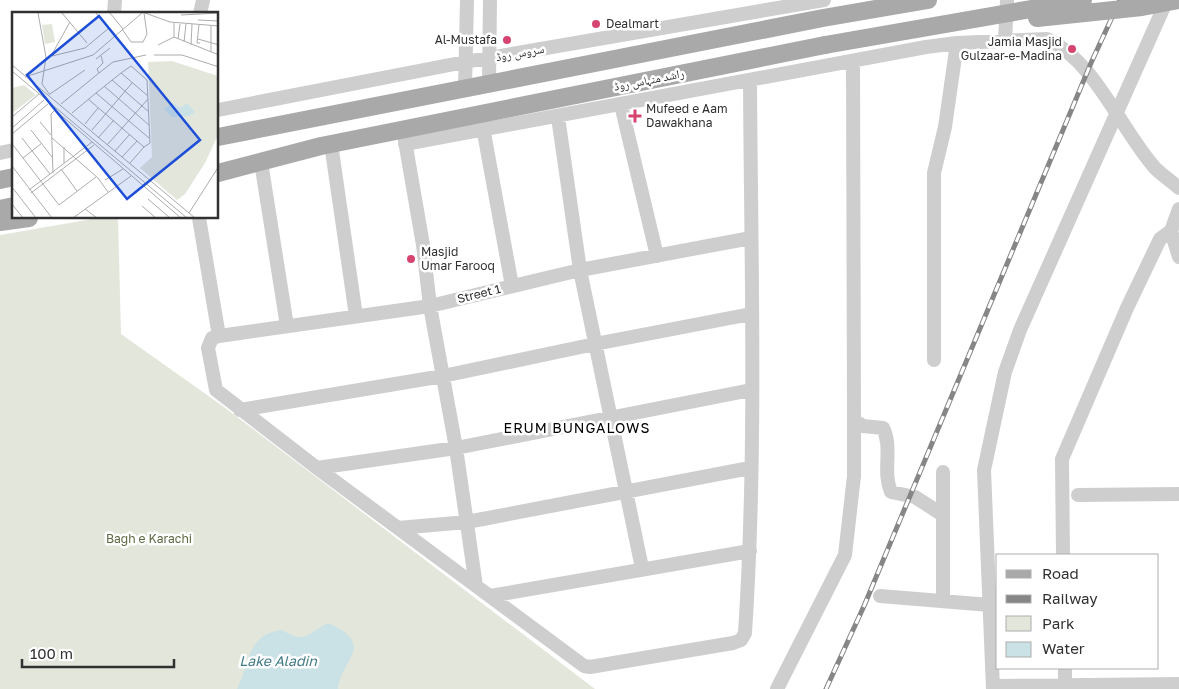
<svg xmlns="http://www.w3.org/2000/svg" width="1179" height="689" font-family="'Golos Text','Noto Naskh Arabic',sans-serif">
<rect width="100%" height="100%" fill="#fff"/>
<path fill="#e3e7db" d="M98 218H118L121 334 224 407 595 689H0V235Z"/>
<path fill="#cae1e6" d="M328 623C378 645 340 660 338 689H237C250 664 246 634 282 630 306 644 305 635 328 623Z"/>
<g fill="none" stroke-linecap="round" stroke-linejoin="round">
<path stroke="#cecece" stroke-width="14" d="M114 14 115 0
M200 14 203 0
M1005 41 1007 0
M853 61 854 420 863 426 883 428C893 448 882 471 891 492L915 497 943 515
M750 81C751 265 757 450 745 633L741 640 733 643 590 667 584 666 317 468 216 390 208 348 212 338 219 336 430 306 580 270 751 238
M489 84 490 0
M465 88 467 0
M621 105 657 256
M218 110 465 62 824 0
M558 117 580 270 642 568
M482 122 512 286
M404 135 423 245 430 306 456 448 476 586
M331 144 356 316
M405 144 926 47 957 43 1047 39C1095 61 1121 130 1155 168 1162 175 1171 181 1179 188
M0 153 14 150
M261 162 287 326
M1179 209 1171 231 1179 257
M199 218 219 336
M934 360V173L945 127 957 43
M240 410 443 376 595 344 751 314
M317 468 456 448 751 390
M1078 495 1179 494
M398 528 467 522 750 468
M1063 555 1062 459 1127 308 1160 239 1171 231
M490 596 750 551
M880 596 990 605
M943 601V472
M1065 668V686
M993 686 1179 684
M777 689 845 555 854 476V420
M993 689 984 470 1005 372 1020 330 1167 0"/>
<path stroke="#a9a9a9" stroke-width="18" d="M218 137 823 18 928 0
M218 173 321 146 825 45
M0 180 14 177
M0 209 14 206
M0 222 29 218"/>
<g stroke="#868686" stroke-width="5">
<path id="rail" d="M826 689 864 606 1091 63 1120 0"/>
</g>
<use href="#rail" stroke="#fff" stroke-width="3" stroke-dasharray="9" stroke-linecap="butt"/>
<path stroke="#a9a9a9" stroke-width="18" d="M1037 18 1142 7 1178 0
M825 45 1083 0"/>
</g>
<g fill="#d64570" stroke="#fff" stroke-width="2">
<circle cx="596" cy="24" r="5"/>
<circle cx="507" cy="40" r="5"/>
<circle cx="1072" cy="49" r="5"/>
<path d="M632.5 108.5h5v5h5v5h-5v5h-5v-5h-5v-5h5z"/>
<circle cx="411" cy="259" r="5"/>
</g>
<g text-anchor="middle" stroke-width="5" stroke-linejoin="round" paint-order="stroke">
<g font-size="12" fill="#313131" stroke="#fff" text-anchor="start">
<text x="606" y="28">Dealmart</text>
<text x="497" y="44" text-anchor="end">Al-Mustafa</text>
<text x="1062" y="46" text-anchor="end">Jamia Masjid<tspan x="1062" dy="14">Gulzaar-e-Madina</tspan></text>
<text x="646" y="113">Mufeed e Aam<tspan x="646" dy="14">Dawakhana</tspan></text>
<text x="421" y="256">Masjid<tspan x="421" dy="14">Umar Farooq</tspan></text>
</g>
<g font-size="12" fill="#313131" stroke="#fff">
<text transform="translate(520 53) rotate(-10)" y="4">سروس روڈ</text>
<text transform="translate(649 80) rotate(-11)" y="4">راشد منہاس روڈ</text>
<text transform="translate(479 294) rotate(-14)" y="4">Street 1</text>
</g>
<g font-size="12" fill="#5d6942" stroke="#fff">
<text x="149" y="543">Bagh e Karachi</text>
</g>
<g font-size="14" letter-spacing="1" fill="#000" stroke="#fff">
<text x="577" y="433">ERUM BUNGALOWS</text>
</g>
<g font-size="14" font-style="italic" fill="#437b86" stroke="#fff">
<text x="278" y="666">Lake Aladin</text>
</g>
</g>
<g transform="translate(12 12)">
<rect width="206" height="206" fill="#fff"/>
<path d="M40 12 43 30 33 32 30 13ZM160 49 206 64V123L193 151 173 182 165 188 128 156 140 145 136 50ZM12 73 24 83 0 101V76Z" fill="#e3e7db"/>
<path d="M161 91 168 96 175 91 183 100 177 104 160 105 152 97Z" fill="#cae1e6"/>
<path fill="none" stroke="#adadad" stroke-width="1" d="M26 1 34 45 30 72 38 83M50 1 75 31M84 1 103 24M98 1 111 17M133 1 158 10 207 14M169 3 207 1M186 8 207 9M162 11V25L207 43M187 13 185 31H188M110 17 119 30H131L135 22 132 1M166 27 168 12M186 27 207 33M172 30 174 12M146 33 162 25M179 33 180 12M199 40V14M142 43H170L207 55M39 44 58 10M40 44 73 36 97 16M84 47 98 36M0 53 183 206M0 59 175 206M87 61 101 50 134 43M109 61 136 84M13 65 81 43 130 1M100 68 137 100M92 74 137 113M84 81 137 126M38 82 73 58M49 92 87 61 85 57 91 51 89 44M44 99 169 206M60 101 84 81 109 61 119 54 135 68 138 131 132 135 76 87M0 105 27 82M28 110 39 123M73 112 86 96M0 116 32 88M19 118 40 145M80 118 120 71M0 122 36 92M10 126 38 162M40 126 86 166 96 180M86 126 102 108M1 133 47 193 84 165M95 133 136 87M103 139 118 122M110 145 125 129M11 146 30 131M52 151V135M118 151 132 135M0 154 40 206M49 157 65 179M41 161 39 102 43 98M93 168 111 157M0 175 24 206M17 178 80 130M19 181 82 133M136 187 158 206M0 192 11 206M130 194 144 206M73 197 85 206M177 201 207 154M61 206 119 164"/>
<path fill="#1d4ed8" fill-opacity="0.15" stroke="#1d4ed8" stroke-width="2.5" d="M87 4 188 128 115 187 15 63Z"/>
<rect width="206" height="206" fill="none" stroke="#313131" stroke-width="2.5"/>
</g>
<rect x="996" y="554" width="162" height="115" fill="#ffffff" stroke="#adadad"/>
<rect x="1006" y="570" width="25" height="8" fill="#a9a9a9" stroke="#adadad"/>
<text x="1042" y="579" font-size="15" fill="#313131">Road</text>
<rect x="1006" y="595" width="25" height="8" fill="#868686" stroke="#adadad"/>
<text x="1042" y="604" font-size="15" fill="#313131">Railway</text>
<rect x="1006" y="616" width="25" height="15" fill="#e3e7db" stroke="#adadad"/>
<text x="1042" y="629" font-size="15" fill="#313131">Park</text>
<rect x="1006" y="642" width="25" height="15" fill="#cae1e6" stroke="#adadad"/>
<text x="1042" y="654" font-size="15" fill="#313131">Water</text>
<path d="M22 659v8h152v-8" fill="none" stroke="#313131" stroke-width="2.5"/>
<text x="30" y="659" font-size="15" fill="#313131" stroke="#ffffff" stroke-width="4" paint-order="stroke">100 m</text>
</svg>
